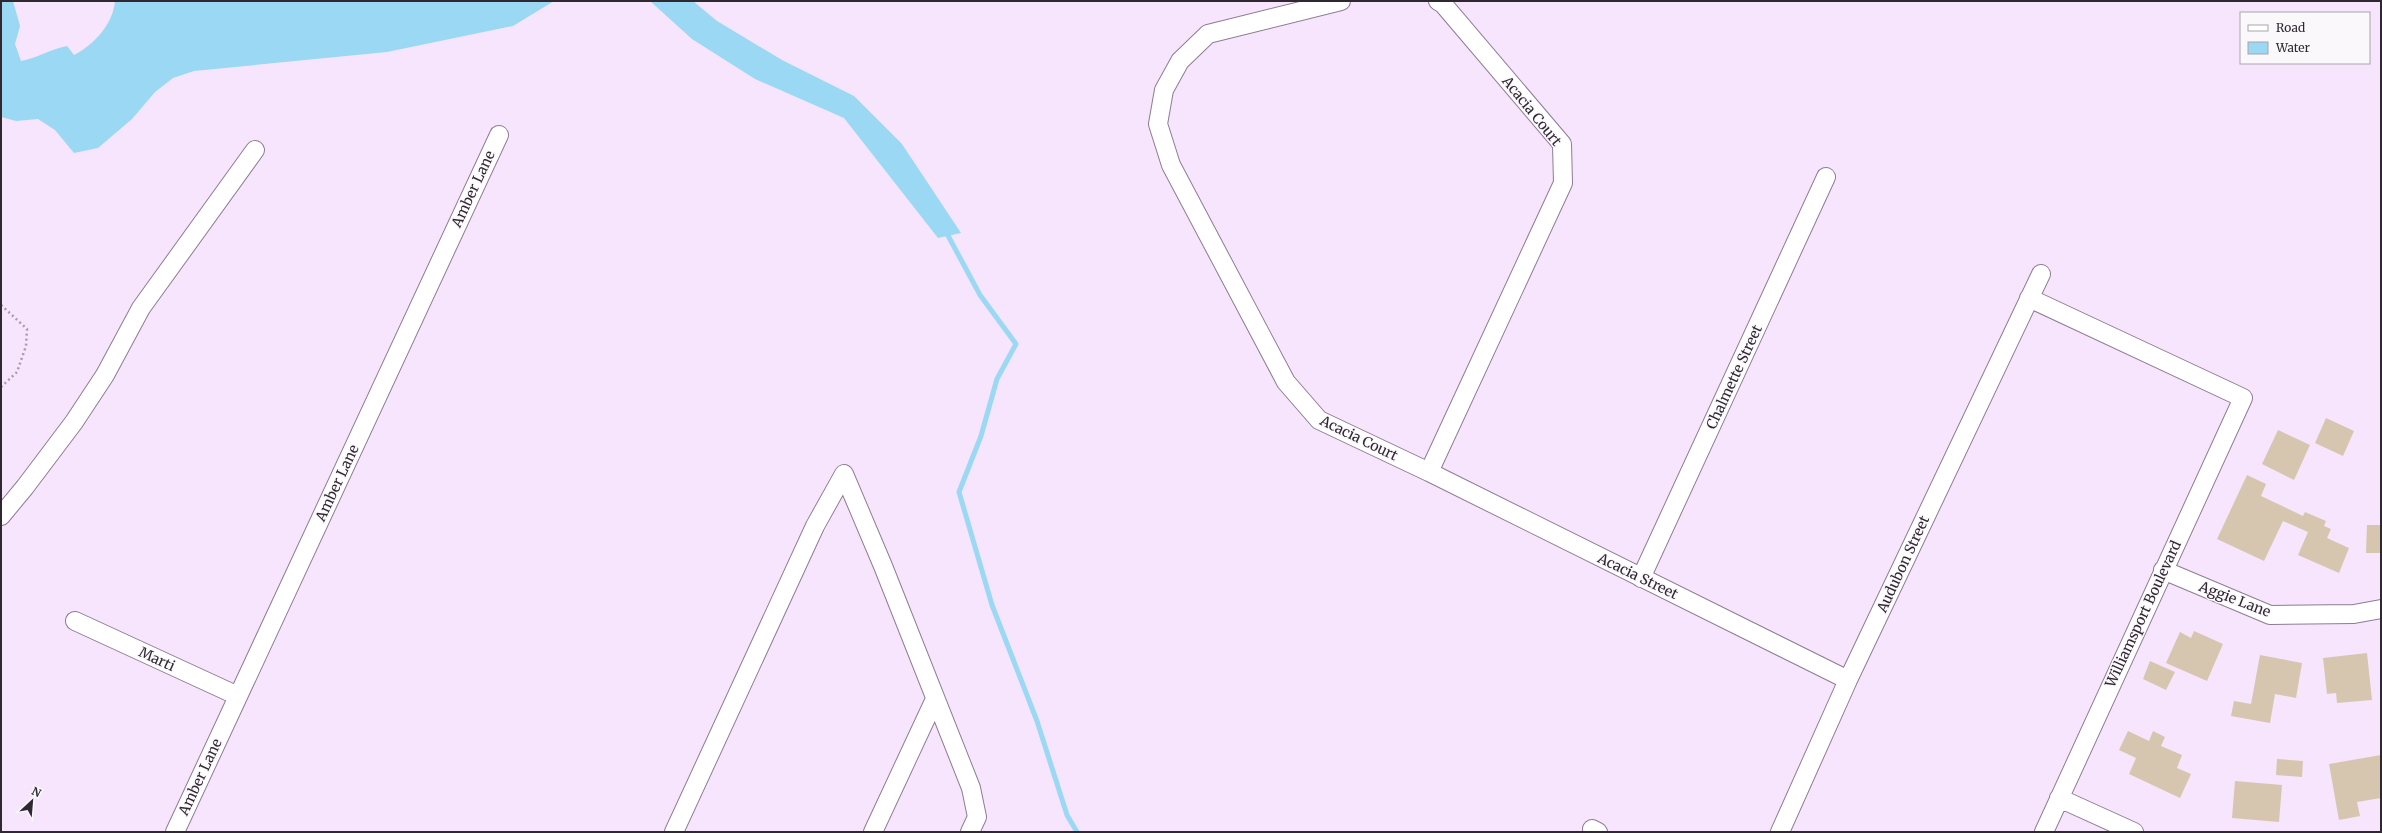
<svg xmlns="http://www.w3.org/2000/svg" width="2382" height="833" font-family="Merriweather,serif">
<rect width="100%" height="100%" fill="#f6e5fc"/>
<path fill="#9ad8f4" d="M1 1H13L20 26 15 44 21 61C38 58 50 49 67 46L74 55C94 45 113 24 115 1H554L513 26 387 52 194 71 173 78 155 92 132 119 98 148 74 153 55 130 38 119 16 121 1 117Z
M650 1H693L717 21 782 60 854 96 902 144 961 233 938 238 844 118 755 79 692 39Z"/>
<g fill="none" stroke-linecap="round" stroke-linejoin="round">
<path stroke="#9ad8f4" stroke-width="5" d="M945 230 980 295 1016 344 997 379 981 436 959 492 992 605 1037 721 1067 815 1077 832"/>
</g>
<path fill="#d7c6af" d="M2326 418 2354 431 2343 456 2315 443Z
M2278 430 2310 445 2294 480 2262 464Z
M2247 475 2266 484 2261 496 2303 516 2305 512 2326 521 2324 526 2331 529 2327 538 2349 548 2339 573 2298 555 2308 532 2283 521 2264 561 2217 539Z
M2367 525H2381V553H2366Z
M2194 631 2223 644 2207 681 2166 663 2180 632 2191 638Z
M2367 653 2372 700 2337 703 2336 693 2327 694 2323 658Z
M2260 655 2302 663 2296 698 2275 694 2270 723 2231 716 2234 701 2251 704Z
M2150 661 2175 672 2166 690 2143 679Z
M2128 731 2149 741 2153 731 2165 737 2161 746 2182 755 2177 768 2191 774 2180 798 2129 774 2136 758 2119 750Z
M2381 755V798L2357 802 2360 816 2339 820 2329 764Z
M2277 759 2303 761 2302 777 2276 775Z
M2235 781 2282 785 2279 822 2232 818Z"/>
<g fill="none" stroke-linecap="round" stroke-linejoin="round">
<g stroke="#8d7d92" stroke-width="20">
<path id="minor" d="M1341 1 1208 34 1180 61 1164 90 1158 124 1171 165 1286 382 1319 420 1429 472 1563 183 1562 144 1443 4 1438 1
M2029 298 2243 398 2044 832
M1429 472 1848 680
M1 516 25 487 74 422 105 375 141 308 255 150
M2163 570 2270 615 2354 614 2381 609
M1641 578 1826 177
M75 621 238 696
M2059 798 2134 832
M1592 829 1598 832
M175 832 499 135
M674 832 815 526 844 474 883 566 971 788 977 817 970 832
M873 832 935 699
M1780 832 1848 680 2041 274"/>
</g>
<path stroke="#a99cad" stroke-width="2.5" stroke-dasharray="2 3" stroke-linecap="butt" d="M1 305 27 329 26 346 17 372 1 387"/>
<use href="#minor" stroke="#fff" stroke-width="18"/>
</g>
<g text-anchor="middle" stroke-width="3" stroke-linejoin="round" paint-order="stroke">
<g font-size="14" fill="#2f2831" stroke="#fbf8fc">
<text transform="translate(1532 111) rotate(51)" y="5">Acacia Court</text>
<text transform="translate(473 189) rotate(-65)" y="5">Amber Lane</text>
<text transform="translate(1734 377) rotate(-65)" y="5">Chalmette Street</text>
<text transform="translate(1359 438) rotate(26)" y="5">Acacia Court</text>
<text transform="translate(337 483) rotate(-65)" y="5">Amber Lane</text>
<text transform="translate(1903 564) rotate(-65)" y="5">Audubon Street</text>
<text transform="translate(1638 576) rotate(26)" y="5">Acacia Street</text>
<text transform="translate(2235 599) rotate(21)" y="5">Aggie Lane</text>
<text transform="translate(2143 614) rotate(-65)" y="5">Williamsport Boulevard</text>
<text transform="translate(157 659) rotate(25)" y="5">Marti</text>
<text transform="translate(200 777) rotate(-65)" y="5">Amber Lane</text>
</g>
</g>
<rect width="2382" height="833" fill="none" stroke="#2f2831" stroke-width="4"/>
<rect x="2240" y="12" width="130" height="52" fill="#fbf8fc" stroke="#a9a5ab"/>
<rect x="2248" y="25" width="20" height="6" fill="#ffffff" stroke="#a9a5ab"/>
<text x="2276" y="32" font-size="12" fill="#2f2831">Road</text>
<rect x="2248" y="42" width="20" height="12" fill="#9ad8f4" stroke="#a9a5ab"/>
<text x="2276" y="52" font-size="12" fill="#2f2831">Water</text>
<g transform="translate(32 801) rotate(26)" stroke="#fbf8fc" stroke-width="3" paint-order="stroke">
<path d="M0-3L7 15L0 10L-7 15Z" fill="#2f2831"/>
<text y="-6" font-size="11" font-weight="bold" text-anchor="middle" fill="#2f2831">N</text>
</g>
</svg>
